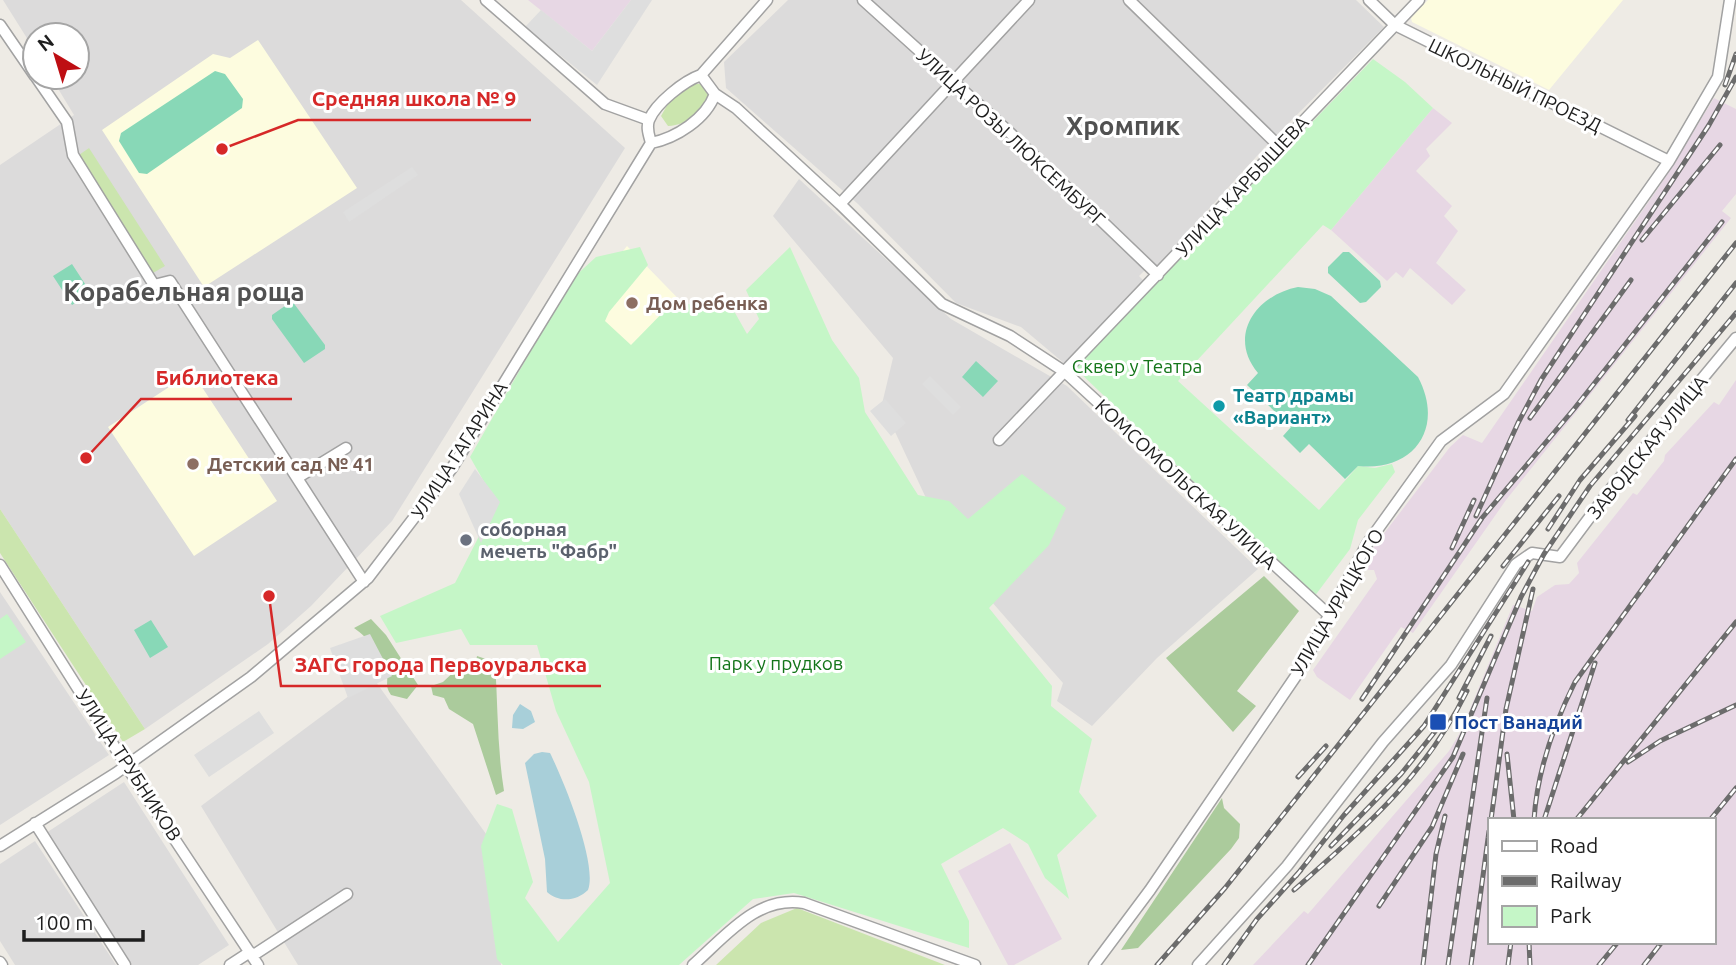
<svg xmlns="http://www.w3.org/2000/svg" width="1736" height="965" font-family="Ubuntu,sans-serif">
<rect width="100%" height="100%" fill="#eeebe5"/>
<path fill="#dcdbdb" d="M3 0H461L625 148 392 521 311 606 268 644 145 729 0 509V165L74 115 51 77H77V35H35V51Z
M788 0H1356L1384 27 1266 146 1157 266 1153 262 1139 276 1144 281 1065 364 1021 327 956 303 858 204 726 88 724 62Z
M799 179 951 319 1067 386 1258 569 1157 658 1092 726 1057 701 1063 683 955 560 882 404 893 358 773 216Z
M0 592 109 755 0 825Z
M373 678 489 838 501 965H298L201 806Z
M124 782 229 945 198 965H132L46 833Z
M35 841 116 965H15L0 941V864Z"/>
<path fill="#e7d7e4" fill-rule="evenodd" d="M528 0H631L592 51Z
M1714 98 1736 109V194L1722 211 1731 218 1506 500 1413 633 1401 627 1350 700 1317 677 1313 670 1377 579 1374 570H1367L1373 548 1450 447 1463 435 1482 443 1663 181Z
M1433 108 1452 123 1426 149 1430 156 1416 171 1452 206 1444 216 1458 231 1436 263 1466 290 1452 305 1410 268 1403 278 1396 272 1387 281 1331 230Z
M1736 380V965H1253L1304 911 1308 914 1449 751 1461 731 1513 605 1532 611 1537 597 1555 585 1569 584 1579 573 1577 563 1633 493 1637 495 1664 461 1665 455 1714 402 1719 405ZM1489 820H1713V942H1489Z
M1010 843 1062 939 1014 965H1008L958 871Z"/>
<path fill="#fdfcdf" d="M1428 0H1623L1549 90 1412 22 1411 18Z
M258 40 357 188 204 287 102 130 213 54 230 58Z
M627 246 699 320 639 380 573 314Z
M192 372 277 501 194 556 108 427Z"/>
<path fill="#cbe5ae" d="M691 84H703L711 97C698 112 689 125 668 126L661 116 669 102Z
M89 148 165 266 153 273 76 157Z
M0 509 145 729 123 742 0 553Z
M797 908 945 965H716L761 923Z"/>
<path fill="#abcb9c" d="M1264 576 1299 611 1237 691 1256 706 1233 732 1166 658Z
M371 619 386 635 418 685 407 699 391 695C385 686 388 684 387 674 384 655 368 638 354 628Z
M477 656 495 662C498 705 497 748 504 791L496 795 473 724 449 709 444 698 433 695 431 686 443 682 461 665 475 667Z
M1222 798 1224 808 1240 824 1239 838 1231 849 1138 948 1121 950Z"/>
<path fill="#c5f6c7" d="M1373 59 1405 82 1433 108 1331 230 1323 225 1178 381 1319 510 1358 466 1375 468 1392 464 1395 472 1358 520 1350 549 1314 597 1075 368Z
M640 247 648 265 609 312 605 321 631 345 674 301 703 307 730 304 747 334 759 319 746 290 790 247 832 340 859 378 865 412 918 495 949 501 968 519 1022 474 1066 508 1049 545 989 608 1052 686 1051 706 1092 739 1079 792 1097 816 1057 855 1069 899 1045 878 1028 844 1003 828 941 864 969 921V948L794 893 753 899 679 965H503L497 959 481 846 497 804 512 809 533 882 525 898 558 942 610 883 589 782 556 711 537 645H470L461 629 396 643 380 616 455 583 496 503 470 457 572 279 596 257Z
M7 614 26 642 0 659V619Z"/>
<path fill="#88d8b7" d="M215 71 225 74 243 99 242 108 147 174 139 173 119 141 121 133Z
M1343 252H1349L1380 281 1381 287 1366 302 1360 303 1328 273V267Z
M72 264 91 293 72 305 53 276Z
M1298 287 1315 289 1331 296 1418 377C1445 428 1414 472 1358 466L1345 479 1309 444 1300 453 1283 436 1291 427 1247 385 1258 373C1227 336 1256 295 1298 287Z
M292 301 325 345V349L304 363 272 319V315Z
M976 361 998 381 983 397 962 377Z
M151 620 168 647 150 658 134 630Z"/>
<path fill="#dedede" d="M631 0H652L597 85 525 27 541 10 592 51Z
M412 167 418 175 349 222 343 212Z
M930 376 961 407 953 415 922 384Z
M885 399 906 423 891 436 870 411Z
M475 469 500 502 481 543 459 494Z
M370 634 392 676 348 698 330 648Z
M259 711 274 733 209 777 194 755Z"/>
<path fill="#a8cfd9" d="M520 704 531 711 535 722 523 729 512 728 513 715Z
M542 752 550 753C563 779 598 864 588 890 577 901 559 903 547 892L545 859 525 763 534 754Z"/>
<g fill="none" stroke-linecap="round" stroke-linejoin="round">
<g stroke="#a2a2a2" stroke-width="13">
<path id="minor" d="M486 0 605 104 649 120
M863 0 1008 131 1158 275
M1129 0 1279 146
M1369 0 1395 25 1669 161
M0 25 35 76
M701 75 715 94C706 119 676 138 651 143 649 135 646 128 649 120 656 103 684 81 701 75Z
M701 75 767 0
M36 77 67 122 73 155 154 285 170 281 364 582
M715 94 736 108 840 204 942 304 1010 336 1065 372 1330 616
M840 204 1029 0
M999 440 1419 0
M297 478 346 448
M0 565 138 784 258 965
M35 823 125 965
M0 846 116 773 251 677 368 578 452 468 651 143
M252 956 347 894
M0 962 2 965
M230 965 250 952
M693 965C726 936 757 895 804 903L975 965
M1094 965 1150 890 1300 670 1367 544 1441 441 1504 394 1669 161 1718 77 1730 0
M1198 965 1287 866 1383 742 1451 665 1516 564 1532 553 1560 557 1610 490 1736 338"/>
</g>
<use href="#minor" stroke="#fff" stroke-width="10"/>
<g stroke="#6c6c6c" stroke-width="5">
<path id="rail" d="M1725 85 1736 54
M1642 240 1720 145
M1530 418 1631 280
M1628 420 1736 283
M1476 516 1518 423 1541 380 1709 125 1736 77
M1548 529 1580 480 1635 416
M1452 548 1474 500
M1503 566 1559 496
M1459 698 1491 636
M1362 699 1482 518 1574 409 1722 222
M1507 754 1514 820
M1628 762 1660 741 1736 705
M1298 777 1326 746
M1491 820 1506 709 1533 589
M1534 820C1537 772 1554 724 1575 682L1736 459
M1544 820 1595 663
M1576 820 1736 622
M1710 820 1736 788
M1331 846 1401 774 1441 724
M1296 876 1344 815 1424 726 1528 562
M1294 890C1366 826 1423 779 1467 691
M1379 906 1432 827 1463 754
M1529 942 1530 965
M1157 965 1225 888 1736 243
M1224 965 1257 919 1301 870
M1308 965 1453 757 1521 597 1544 554 1590 486 1736 313
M1423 965 1436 854 1445 816
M1448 965 1487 698
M1471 965 1489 831
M1508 965 1511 942
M1599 965 1618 942
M1644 965 1662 942"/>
</g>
<use href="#rail" stroke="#fff" stroke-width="2.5" stroke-dasharray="8" stroke-linecap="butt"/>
</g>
<g fill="#8d6e63" stroke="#fff" stroke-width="2.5">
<circle cx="632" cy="303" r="7"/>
<circle cx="193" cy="464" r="7"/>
</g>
<circle fill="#0f9aa8" stroke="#fff" stroke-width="2.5" cx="1219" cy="406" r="7"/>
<circle fill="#6b7280" stroke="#fff" stroke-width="2.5" cx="466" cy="540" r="7"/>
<rect fill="#1a4fb4" stroke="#fff" stroke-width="2.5" x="1429" y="713" width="18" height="18" rx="3.5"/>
<g text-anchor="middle" stroke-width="6" stroke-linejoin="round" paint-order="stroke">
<g font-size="19" fill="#1e1e1e" stroke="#fff">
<text transform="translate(1515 85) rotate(26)" y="7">ШКОЛЬНЫЙ ПРОЕЗД</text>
<text transform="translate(1011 137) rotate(43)" y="7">УЛИЦА РОЗЫ ЛЮКСЕМБУРГ</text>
<text transform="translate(1242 186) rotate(-47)" y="7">УЛИЦА КАРБЫШЕВА</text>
<text transform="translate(1647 447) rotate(-51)" y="7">ЗАВОДСКАЯ УЛИЦА</text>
<text transform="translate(459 450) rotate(-57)" y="7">УЛИЦА ГАГАРИНА</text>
<text transform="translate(1186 484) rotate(43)" y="7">КОМСОМОЛЬСКАЯ УЛИЦА</text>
<text transform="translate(1337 602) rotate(-60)" y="7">УЛИЦА УРИЦКОГО</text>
<text transform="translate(129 765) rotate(57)" y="7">УЛИЦА ТРУБНИКОВ</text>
</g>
<g font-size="19" font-weight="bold" fill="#785e54" stroke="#fff" text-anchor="start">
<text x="646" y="310">Дом ребенка</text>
<text x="207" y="471">Детский сад № 41</text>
</g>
<g font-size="19" fill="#137519" stroke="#fff">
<text x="1137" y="373">Сквер у Театра</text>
<text x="776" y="670">Парк у прудков</text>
</g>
<g font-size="19" font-weight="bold" fill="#0d838f" stroke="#fff" text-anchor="start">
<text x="1233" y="402">Театр драмы<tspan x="1233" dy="22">«Вариант»</tspan></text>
</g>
<g font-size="19" font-weight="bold" fill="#5b616d" stroke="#fff" text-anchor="start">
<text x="480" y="536">соборная<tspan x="480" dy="22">мечеть "Фабр"</tspan></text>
</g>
<g font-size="19" font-weight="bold" fill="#164399" stroke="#fff" text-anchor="start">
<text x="1454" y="729">Пост Ванадий</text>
</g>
<g font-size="26" font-weight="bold" fill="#515151" stroke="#fff">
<text x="1123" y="135">Хромпик</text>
<text x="184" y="301">Корабельная роща</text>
</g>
</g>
<path fill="none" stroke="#d62828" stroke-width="2.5" d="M222 149L298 120H531M86 458L141 399H292M269 596L281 686H601"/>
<g fill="#d62828" stroke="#fff" stroke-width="2.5">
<circle cx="222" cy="149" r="7"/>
<circle cx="86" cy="458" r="7"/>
<circle cx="269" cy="596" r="7"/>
</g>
<g font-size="21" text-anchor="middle" font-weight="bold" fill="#d62828" stroke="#fff" stroke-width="6" stroke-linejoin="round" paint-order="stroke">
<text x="414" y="106">Средняя школа № 9</text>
<text x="217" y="385">Библиотека</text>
<text x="441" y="672">ЗАГС города Первоуральска</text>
</g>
<rect x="1488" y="818" width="228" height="126" fill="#ffffff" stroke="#a5a5a5" stroke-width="2"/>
<rect x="1502" y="841" width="35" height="10" fill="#ffffff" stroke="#a5a5a5" stroke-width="2"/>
<text x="1550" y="853" font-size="21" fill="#1e1e1e">Road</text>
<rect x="1502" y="876" width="35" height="10" fill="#6c6c6c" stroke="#a5a5a5" stroke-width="2"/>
<text x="1550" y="888" font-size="21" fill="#1e1e1e">Railway</text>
<rect x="1502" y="906" width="35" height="21" fill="#c5f6c7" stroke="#a5a5a5" stroke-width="2"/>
<text x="1550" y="923" font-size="21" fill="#1e1e1e">Park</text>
<g transform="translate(56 56) rotate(322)"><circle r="33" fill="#ffffff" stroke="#a5a5a5" stroke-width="2"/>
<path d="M0-5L12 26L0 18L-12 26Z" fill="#be0e13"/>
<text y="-10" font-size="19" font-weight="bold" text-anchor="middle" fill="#1e1e1e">N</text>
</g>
<path d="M24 930v10h119v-10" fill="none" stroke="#1e1e1e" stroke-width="3.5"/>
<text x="35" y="930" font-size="21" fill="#1e1e1e" stroke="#ffffff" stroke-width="5" paint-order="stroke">100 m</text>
</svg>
